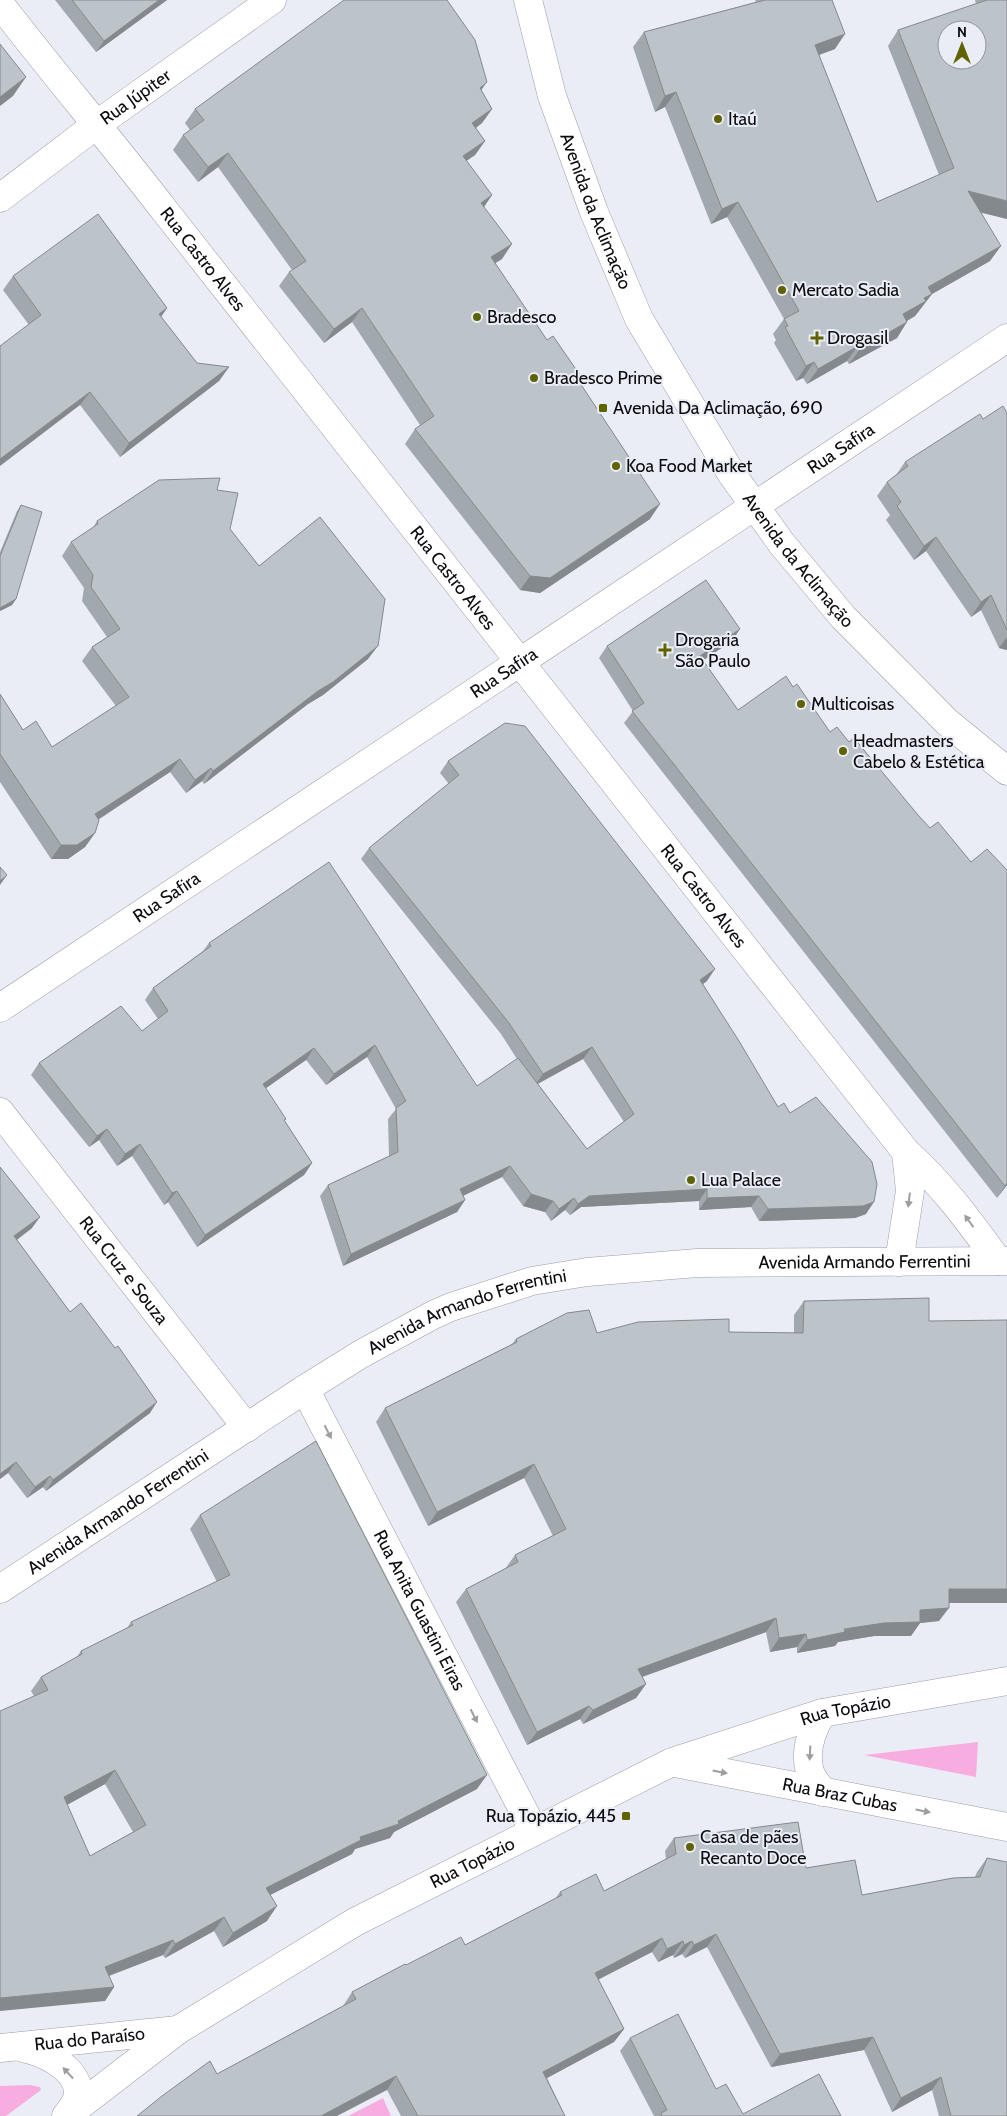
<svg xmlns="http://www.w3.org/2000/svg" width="1007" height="2116" font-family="Cabin,sans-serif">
<rect width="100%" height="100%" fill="#ebedf6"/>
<path fill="#f7addf" d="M978 1742 976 1777 864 1755Z
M30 2085 40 2087 41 2090 6 2116H0V2086Z
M383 2098 391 2116H348Z"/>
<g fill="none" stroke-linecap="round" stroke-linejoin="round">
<g stroke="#9c9ea7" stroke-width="29">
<g id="minor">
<path id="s1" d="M528 0 552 96 594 212 639 319 731 473 782 544 843 617 947 722 1007 771"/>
<path id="s2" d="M0 4C54 74 111 141 165 211 411 525 658 839 906 1152 943 1185 969 1221 998 1261"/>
<path id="s3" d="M0 198 96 125 272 0"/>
<path id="s4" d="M0 1008 1007 338"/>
<path id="s5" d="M0 1112 247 1428"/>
<path d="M899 1262 910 1191 906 1152"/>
<path id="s6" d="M305 1389 534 1831"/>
<path id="s7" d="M0 1589 305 1389 361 1354 433 1315 451 1307 532 1281 587 1272 697 1263 1007 1261"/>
<path d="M822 1713C812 1730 804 1752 810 1772 812 1779 819 1786 823 1792"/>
<path id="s8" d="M675 1763 1007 1827"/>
<path id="s9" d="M0 2048 178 2030"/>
<path d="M23 2048C43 2052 76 2067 78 2091 79 2100 72 2108 67 2115"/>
<path id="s10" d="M66 2116 178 2030 355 1922 672 1762 822 1713 1007 1681"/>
</g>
</g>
<use href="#minor" stroke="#fff" stroke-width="28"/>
</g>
<path fill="#a2a9ae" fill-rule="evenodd" d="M55 0H167L96 52Z
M755 0H832L835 49 819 55 877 202 939 175 888 46 898 30 976 4 975 0H1007V219L981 212 990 261 932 294 915 316 907 321 897 338 849 364 847 361 807 384 803 378 796 381 774 343 776 340 773 334 784 319 727 217 711 224 665 107 655 112 633 47 644 32 756 2Z
M481 90 492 109 482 123 476 128 485 141 475 155 466 161 492 195 484 206 502 259 495 263 547 340 582 378 580 382 650 519 540 593 520 590 405 444 415 429 420 425 352 322 324 343 279 286 289 272 292 270 218 167 198 182 173 150 183 135 190 130 185 123 195 109Z
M13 276 167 308 161 317 197 363 229 367 219 381 120 457 80 405 29 325 3 290Z
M1007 413V650L999 648 981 610 971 617 926 551 914 560 886 520 890 515 877 496 887 482 896 475 905 462 983 419Z
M217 490 230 529 259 566 368 659 323 695 308 704 204 784 202 781 186 793 170 772 98 820 95 833 85 847 68 859H51L0 782V694L23 730 52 747 116 706 82 661 92 647 107 637 82 601 84 588 62 556 71 542 93 528 97 521Z
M21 505 16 599 12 605 0 611V552L17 511Z
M732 641 703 660 1007 1185 997 1198 624 723 633 711 599 658 607 646Z
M448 761 707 981 703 984 778 1107 790 1113 866 1214 855 1218 759 1221 751 1207 699 1210V1201L581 1207 570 1215 565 1210 551 1221 545 1212 523 1206 502 1177 463 1196 465 1200 457 1212 343 1266 320 1196 328 1185 389 1156 388 1119 396 1109 367 1057 326 1085 306 1060 265 1088 285 1121 312 1163 304 1175 197 1247 168 1202 164 1205 132 1156 117 1166 99 1140 89 1147 31 1075 39 1063 142 1031 158 1019 145 1000 153 988 203 951 209 943 477 1086 517 1059 501 1034 361 859 369 848 449 784 440 773ZM583 1059 624 1122 587 1149 538 1084Z
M0 1167 32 1228 17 1240 70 1312 150 1413 46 1491 43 1487 27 1498 8 1473 0 1479Z
M804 1301 929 1321 1007 1603H949L939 1621 920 1623 911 1636H874L838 1642 835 1646 797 1653V1647L770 1652 766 1632 642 1677 646 1684 636 1698 583 1724 580 1719 527 1745 456 1602 466 1589 505 1569 515 1555 553 1536 524 1478 428 1526 376 1422 385 1408 512 1344 516 1339 597 1333 729 1332 794 1333V1315Z
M200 1515 477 1789 394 1832 390 1838 355 1849 352 1854 270 1895 267 1921 223 1947 214 1931 165 1958 163 1955 109 1976 114 1987 105 2001 34 1696 31 1691 41 1677 76 1658 81 1651 127 1628 131 1622 217 1582 190 1529ZM105 1784 133 1832 90 1856 67 1805Z
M674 1838 806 1868 862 1895 975 1877 977 1872 987 1858 1007 2116H939L932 2090 892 2112 864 2050 771 2067 707 1947 685 1958 682 1954 674 1958 673 1955 658 1962 652 1952 598 1979 624 2029 614 2042 547 2078 565 2116H401L387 2090 217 2074 343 2006 352 1992 406 1965 465 1945 555 1899 560 1892 604 1891 666 1859 665 1851Z
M630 2038 716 2089 743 2114 841 2116H654L620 2051Z"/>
<path fill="#84898d" d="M159 0H167L96 52 104 41Z
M845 34 835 49 805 60 815 45Z
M26 77 13 96 0 106V97Z
M487 82 477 96 480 88Z
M676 92 665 107 655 112 665 96Z
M492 109 482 123 462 138 472 123Z
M485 141 475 155 453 170 463 156Z
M228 153 218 167 198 182 208 167Z
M968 191 1007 201V219L958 207Z
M492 195 482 210 481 203Z
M738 202 727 217 711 224 722 209Z
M512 244 502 259 481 272 491 257Z
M1001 246 990 261 932 294 915 316 893 329 903 314 928 287Z
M167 308 158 321 159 314Z
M362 308 352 322 324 343 334 329Z
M907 322 897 338 849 364 860 349Z
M858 346 847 361 807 384 818 369Z
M814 362 803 378 796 381 806 366Z
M229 367 219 381 120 457 129 443Z
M90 392 80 405 0 466V459Z
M660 504 650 519 540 593 520 590 530 576Z
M936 537 926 551 914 560 924 546Z
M991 595 981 610 971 617 981 602Z
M16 599 12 605 0 611V608Z
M740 629 732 641 692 668 700 656Z
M1007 637V650L999 648Z
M378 646 368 659 323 695 308 704 204 784 213 771 318 691Z
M180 759 170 772 85 828 95 814Z
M211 768 202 781 186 793 195 780Z
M95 833 85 847 68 859H51L61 845Z
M7 875 0 885V881Z
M715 969 707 981 692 992 700 980Z
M375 1045 367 1057 326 1085 334 1074Z
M592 1047 583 1059 535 1085 543 1074Z
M314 1048 306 1060 255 1096 263 1084Z
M107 1129 99 1140 89 1147 97 1136Z
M140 1144 132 1156 117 1166 125 1154Z
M312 1163 304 1175 197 1247 205 1235Z
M510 1166 502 1177 452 1201 460 1189Z
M1007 1183V1185L997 1198Z
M707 1189 699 1201 581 1207 570 1215 578 1204 589 1196Z
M177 1191 168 1202 164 1205 172 1193Z
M531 1194 553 1201 545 1212 523 1206Z
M759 1196 751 1207 699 1210 707 1198Z
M574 1198 565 1210 551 1221 559 1209Z
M465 1200 457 1212 343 1266 351 1254Z
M874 1202 866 1214 855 1218 759 1221 768 1209Z
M40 1217 32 1228 7 1247 14 1236Z
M157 1402 150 1413 46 1491 53 1480Z
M16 1462 8 1473 0 1479V1474Z
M534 1464 524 1478 428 1526 437 1512Z
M50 1476 43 1487 27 1498 35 1487Z
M949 1589H1007V1603H939Z
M949 1608 939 1621 920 1623 911 1636H874L838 1642 835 1646 797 1653 807 1640 920 1610Z
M776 1618 766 1632 628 1682 638 1669Z
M806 1634 797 1647 770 1652 779 1638Z
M646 1684 636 1698 583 1724 593 1710Z
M589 1706 580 1719 527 1745 537 1732Z
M115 1770 105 1784 54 1812 64 1797Z
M487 1775 477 1789 394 1832 390 1838 355 1849 352 1854 256 1902 266 1888 360 1837 398 1821Z
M277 1906 267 1921 223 1947 233 1933Z
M224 1917 214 1931 165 1958 175 1944Z
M716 1934 707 1947 685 1958 694 1945Z
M662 1938 652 1952 586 1986 595 1973Z
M173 1940 163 1955 95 1981 105 1967Z
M683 1941 673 1955 658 1962 667 1949Z
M692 1941 682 1954 674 1958 684 1945Z
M114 1987 105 2001 0 2011V1998Z
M624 2029 614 2042 534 2085 543 2072Z
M873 2037 864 2050 771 2067 780 2054Z
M396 2076 387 2090 337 2116H321Z
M941 2077 932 2090 892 2112 901 2098Z"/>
<path fill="#bcc4ca" stroke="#84898d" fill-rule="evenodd" d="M72 0H159L104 41Z
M344 0H447L475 40 487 82 480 88 492 109 472 123 485 141 463 156 492 195 481 203 512 244 491 257 547 340 553 336 582 378 578 380 660 504 550 578 530 576 415 429 434 416 362 308 334 329 289 272 306 261 228 153 208 167 183 135 204 120 195 109Z
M765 0H832L845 34 815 45 877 202 954 168 898 30 987 0H1007V201L968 191 1001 246 928 287 932 294 924 298 926 301 903 314 907 322 860 349 858 346 818 369 814 362 806 366 785 327 788 326 784 319 799 311 738 202 722 209 676 92 665 96 644 32ZM947 30H977V60H947Z
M0 44 26 77 0 97Z
M98 214 167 308 159 314 197 363 229 367 129 443 90 392 0 459V346L41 315 13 276Z
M1003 406 1007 413V630L991 595 981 602 936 537 924 546 897 506 901 502 887 482 908 466 905 462 980 414 983 419Z
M220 478 217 490 238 493 230 529 259 566 320 517 385 599 378 646 333 682 318 691 213 771 211 768 195 780 180 759 95 814 99 820 95 833 77 845H61L0 754V694L23 730 36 721 52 747 129 697 92 647 120 629 91 587 93 575 71 542 98 524 97 521 159 480Z
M21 505 42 512 16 599 0 608V556Z
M706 580 740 629 700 656 738 710 786 676 793 687 797 684 830 732 837 727 849 742 854 738 918 815 930 828 938 822 971 862 987 849 1007 870V1183L1005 1186 632 711 644 703 607 646Z
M505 723 525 726 715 969 700 980 739 1041 778 1107 784 1103 790 1113 816 1097 872 1162 877 1184 874 1202 863 1206 768 1209 759 1196 707 1198V1189L589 1196 578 1204 574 1198 559 1209 553 1201 531 1194 510 1166 460 1189 465 1200 351 1254 328 1185 398 1152 396 1108 406 1101 375 1045 334 1074 314 1048 263 1084 286 1119 284 1120 312 1163 205 1235 177 1191 172 1193 140 1144 125 1154 107 1129 97 1136 39 1063 121 1006 142 1031 168 1011 153 988 211 946 209 943 329 862 477 1086 518 1058 587 1149 634 1114 592 1047 543 1074 509 1023 369 848 459 775 448 761Z
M0 867 7 875 0 881Z
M0 1167 40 1217 14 1236 70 1312 81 1303 115 1348 118 1346 157 1402 53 1480 50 1476 35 1487 16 1462 0 1474Z
M929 1298V1321L1007 1320V1589H949V1608L920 1610V1622L884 1623 844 1629 845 1632 807 1640 806 1634 779 1638 776 1618 638 1669 646 1684 593 1710 589 1706 537 1732 466 1589 518 1562 515 1555 566 1529 534 1464 437 1512 385 1408 517 1342 516 1339 567 1313 589 1310 597 1333 638 1322 729 1319V1332L803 1333 804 1301Z
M316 1441 487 1775 398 1821 399 1824 360 1837 361 1840 266 1888 277 1906 233 1933 224 1917 175 1944 173 1940 105 1967 114 1987 0 1998V1711L48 1690 41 1677 82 1654 81 1651 133 1625 131 1622 230 1575 200 1515ZM115 1770 146 1825 90 1856 64 1797Z
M798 1822 806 1868 855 1860 862 1895 953 1878 980 1877 987 1858 1007 1862V2116H951L941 2077 901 2098 873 2037 780 2054 716 1934 694 1945 692 1941 684 1945 683 1941 667 1949 662 1938 595 1973 624 2029 543 2072 565 2116H418L396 2076 321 2116H137L162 2096 210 2061 217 2074 356 1999 352 1992 405 1964 406 1965 461 1937 465 1945 562 1895 560 1892 596 1874 604 1891 676 1854 674 1838Z
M678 2014 716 2089 726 2084 743 2114 819 2074 841 2116H662L661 2113 667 2110 630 2038Z"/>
<defs><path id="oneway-solid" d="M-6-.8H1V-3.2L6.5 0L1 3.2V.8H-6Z" transform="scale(1.25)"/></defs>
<g fill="#9d9e9f">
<use href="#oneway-solid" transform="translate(909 1200) rotate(97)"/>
<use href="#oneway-solid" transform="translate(969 1221) rotate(-126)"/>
<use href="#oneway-solid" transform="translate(328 1432) rotate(63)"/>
<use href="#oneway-solid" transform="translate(474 1716) rotate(63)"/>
<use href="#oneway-solid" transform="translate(810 1753) rotate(93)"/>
<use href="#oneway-solid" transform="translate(720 1772) rotate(11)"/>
<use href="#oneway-solid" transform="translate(923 1811) rotate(11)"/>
<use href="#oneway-solid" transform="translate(68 2073) rotate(-133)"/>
</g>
<g fill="#5e6300" stroke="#ebedf6" stroke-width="2">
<circle cx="718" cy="119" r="5"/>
<circle cx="782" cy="290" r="5"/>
<circle cx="477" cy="317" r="5"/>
<path d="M814.5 330.5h5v5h5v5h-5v5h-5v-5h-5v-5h5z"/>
<circle cx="534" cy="378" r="5"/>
<rect x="598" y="403" width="10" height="10" rx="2.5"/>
<circle cx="616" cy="466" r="5"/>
<path d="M662.5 642.5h5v5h5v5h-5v5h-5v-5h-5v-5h5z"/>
<circle cx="801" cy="704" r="5"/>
<circle cx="843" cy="751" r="5"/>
<circle cx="691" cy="1180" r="5"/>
<rect x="621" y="1811" width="10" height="10" rx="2.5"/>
<circle cx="690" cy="1847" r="5"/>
</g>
<g text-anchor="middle" stroke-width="4" stroke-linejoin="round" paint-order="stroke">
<g font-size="18" fill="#0b0c0f" stroke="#ebedf6">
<text dy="6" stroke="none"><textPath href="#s3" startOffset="169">Rua Júpiter</textPath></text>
<text dy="6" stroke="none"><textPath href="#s1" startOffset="222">Avenida da Aclimação</textPath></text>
<text dy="6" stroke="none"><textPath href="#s2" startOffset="326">Rua Castro Alves</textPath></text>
<text dy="6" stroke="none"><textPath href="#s4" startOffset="1010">Rua Safira</textPath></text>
<text dy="6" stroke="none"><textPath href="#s1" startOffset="628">Avenida da Aclimação</textPath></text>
<text dy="6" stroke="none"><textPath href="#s2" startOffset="731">Rua Castro Alves</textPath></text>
<text dy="6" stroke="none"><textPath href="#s4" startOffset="605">Rua Safira</textPath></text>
<text dy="6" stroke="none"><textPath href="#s2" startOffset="1136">Rua Castro Alves</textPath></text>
<text dy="6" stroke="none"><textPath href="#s4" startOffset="200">Rua Safira</textPath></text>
<text dy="6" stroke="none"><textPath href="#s7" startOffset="951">Avenida Armando Ferrentini</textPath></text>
<text dy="6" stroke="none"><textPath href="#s5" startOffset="201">Rua Cruz e Souza</textPath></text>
<text dy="6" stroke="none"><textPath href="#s7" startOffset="546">Avenida Armando Ferrentini</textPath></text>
<text dy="6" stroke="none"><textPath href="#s7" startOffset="141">Avenida Armando Ferrentini</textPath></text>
<text dy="6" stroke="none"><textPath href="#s6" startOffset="249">Rua Anita Guastini Eiras</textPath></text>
<text dy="6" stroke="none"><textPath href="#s10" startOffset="885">Rua Topázio</textPath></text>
<text dy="6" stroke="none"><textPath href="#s8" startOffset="168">Rua Braz Cubas</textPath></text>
<text dy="6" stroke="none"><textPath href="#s10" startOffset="480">Rua Topázio</textPath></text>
<text dy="6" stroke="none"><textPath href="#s9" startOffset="90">Rua do Paraíso</textPath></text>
</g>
<g font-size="18" fill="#0b0c0f" stroke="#ebedf6" text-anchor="start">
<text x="728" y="125">Itaú</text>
<text x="792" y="296">Mercato Sadia</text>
<text x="487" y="323">Bradesco</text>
<text x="827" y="344">Drogasil</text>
<text x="544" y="384">Bradesco Prime</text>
<text x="613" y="414">Avenida Da Aclimação, 690</text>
<text x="626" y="472">Koa Food Market</text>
<text x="675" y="646">Drogaria<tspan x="675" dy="21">São Paulo</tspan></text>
<text x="811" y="710">Multicoisas</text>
<text x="853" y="747">Headmasters<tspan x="853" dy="21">Cabelo &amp; Estética</tspan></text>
<text x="701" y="1186">Lua Palace</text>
<text x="616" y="1822" text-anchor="end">Rua Topázio, 445</text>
<text x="700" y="1843">Casa de pães<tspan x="700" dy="21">Recanto Doce</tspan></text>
</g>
</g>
<g transform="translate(962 45)"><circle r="24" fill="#ebedf6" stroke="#91939a"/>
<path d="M0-4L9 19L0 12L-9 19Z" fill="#5e6300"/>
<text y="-8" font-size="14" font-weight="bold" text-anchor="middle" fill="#0b0c0f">N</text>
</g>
</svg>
